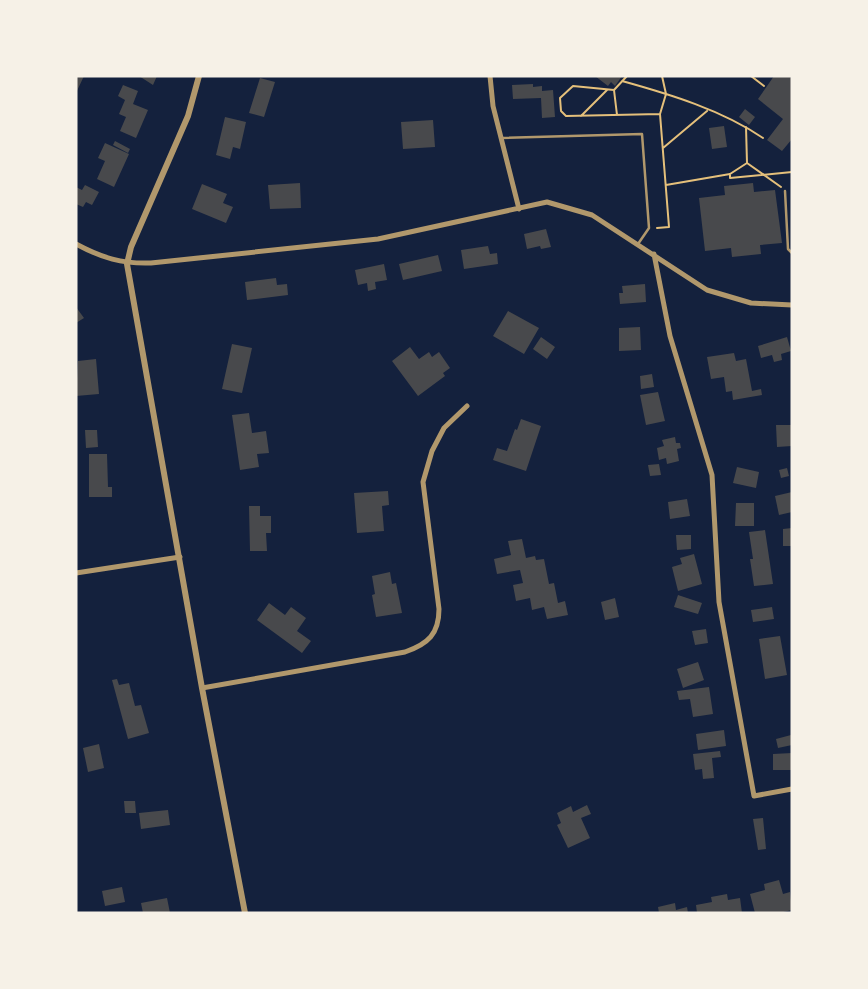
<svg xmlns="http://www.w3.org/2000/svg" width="868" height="989" font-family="Helvetica,sans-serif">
<rect width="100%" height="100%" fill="#14213d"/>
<path fill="#48494c" d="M76 76H84L76 93Z
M139 76H157L153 85Z
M595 76H622L615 86 611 82 608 86Z
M774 76H789L792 79V139L782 151 767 140 783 119 758 99Z
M260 78 275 82 264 117 249 113Z
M533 84V87L542 86V91L553 90 555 117 542 118 541 98 513 99 512 85Z
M123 85 138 91 133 104 148 110 136 138 120 131 126 117 119 114 125 100 118 96Z
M745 109 755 117 749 125 739 117Z
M225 117 246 122 240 149 233 147 230 159 216 155Z
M433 120 435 147 403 149 401 122Z
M724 126 727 147 712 149 709 128Z
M115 141 130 149 128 153 113 145Z
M105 143 129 154 114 187 97 179 105 161 98 158Z
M300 183 301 208 270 209 268 185Z
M753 183 754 192 775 190 782 243 760 245 761 254 732 257 731 248 705 251 699 198 725 195 724 186Z
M202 184 227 194 223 203 233 207 226 223 192 209Z
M85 185 99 192 92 205 86 202 83 207 76 204V187L82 190Z
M546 229 551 247 541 249 540 246 527 249 524 234Z
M488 246 490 254 497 253 498 264 464 269 461 250Z
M438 255 442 271 403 280 399 264Z
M384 264 387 280 375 282 376 289 368 291 367 283 358 285 355 270Z
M276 278 277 285 287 284 288 295 247 300 245 282Z
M645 284 646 302 620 304 619 293H623L622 286Z
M76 307 84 318 76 323Z
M508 311 539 328 524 354 493 336Z
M640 327 641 350 619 351V328Z
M541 337 555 347 547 359 533 349Z
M787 337 791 351 781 354 782 360 774 362 772 355 761 358 758 346Z
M232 344 252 348 242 393 222 389Z
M410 347 419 359 429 352 432 357 439 352 450 368 443 373 445 376 418 396 392 361Z
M734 353 736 361 746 359 752 391 761 389 762 395 733 400 732 391 726 392 724 377 711 379 707 357Z
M96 359 99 394 76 396 78 361Z
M652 374 654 387 641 389 640 376Z
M658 392 665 421 646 425 640 395Z
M249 413 252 433 266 431 269 453 257 454 259 467 240 470 232 415Z
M521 419 541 426 526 471 493 460 497 448 507 451 515 429 517 430Z
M776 425H792V446L777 447Z
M85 430H97L98 447 86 448Z
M675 437 676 443H680L681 448 677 449 679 461 667 464 666 458 659 460 657 448 664 446 662 440Z
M89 454H107L108 487H112V497H89Z
M659 464 661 475 650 476 648 465Z
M737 467 759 472 756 488 733 483Z
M787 468 789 476 781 478 779 470Z
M388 491 389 505 382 506 384 531 357 533 354 493Z
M792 492V512L779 515 775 496Z
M687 499 690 516 670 519 668 502Z
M736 503H754V526H735Z
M249 506H260V516H271V533H266L267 551H250Z
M792 528V546H783V529Z
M765 530 773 584 754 586 750 559H753L749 532Z
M676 535H691V549L677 550Z
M522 539 526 558 535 556 536 560 544 559 549 584 554 583 558 603 565 601 568 615 547 619 544 607 532 610 530 598 516 601 513 585 523 583 520 570 497 574 494 559 511 555 508 541Z
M694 554 702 584 678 591 672 567 682 564 680 558Z
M390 572 392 584 396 583 402 613 376 617 372 595 375 594 372 576Z
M678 595 702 603 698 614 674 607Z
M615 598 619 617 605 620 601 602Z
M269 603 285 615 291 607 306 618 297 631 311 641 302 653 257 620Z
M772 607 774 619 753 622 751 610Z
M706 629 708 643 695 645 692 631Z
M780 636 787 675 765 679 759 639Z
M698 662 704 680 683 688 677 669Z
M117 679 119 685 129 683 135 706 141 705 149 733 128 739 112 680Z
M709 687 713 714 693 717 690 699 679 700 677 691Z
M724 730 726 746 698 750 696 734Z
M791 735 792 745 778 748 776 739Z
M99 744 104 768 88 772 83 748Z
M720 751 721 757 712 758 714 778 703 779 702 769 695 770 693 754Z
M792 753V770H773V754Z
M124 801H135L136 813H125Z
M587 805 591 814 581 818 590 838 568 848 557 825 561 823 557 813 571 806 573 812Z
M168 810 170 825 141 829 139 813Z
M763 818 766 849 758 850 753 819Z
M779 880 783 894 790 892 792 910 779 913H755L750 894 765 890 764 884Z
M122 887 125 902 105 906 102 891Z
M727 894 728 900 740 898 742 913H697L696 905 712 902 711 897Z
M167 898 170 913H143L141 903Z
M675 903 676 910 687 907 688 913H659L658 907Z"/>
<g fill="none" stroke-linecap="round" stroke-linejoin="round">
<path stroke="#e5c07b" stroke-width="2" d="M627 76 614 90 573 86 560 98 561 111 566 116 660 114 669 227 657 228
M751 76 764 86
M622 81C669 94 722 110 763 138
M614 90 617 115
M660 114 666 94 662 76
M581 116 607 90
M746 127 747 163 781 187
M663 148 707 111
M730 175V178L792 172
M666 185 730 174 747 163"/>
<path stroke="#b1986c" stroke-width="2.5" d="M501 138 642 134 649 228 638 244
M785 191 788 249 792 253"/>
<path stroke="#b1986c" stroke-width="5" d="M490 76 493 106 519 209
M76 244C102 258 122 264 151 263L378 239 547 202 592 215 707 290 751 303 792 305
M654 254 670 336 712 475 719 602 754 796 792 789
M76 573 180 557
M202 688 405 652C428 644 439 634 439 609L423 482 432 451 444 428 467 406"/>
<path stroke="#b1986c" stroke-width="6" d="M199 76 188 116 131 247 127 264 202 688 245 913"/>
</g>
<rect width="868" height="989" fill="none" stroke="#f6f1e7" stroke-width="155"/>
</svg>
